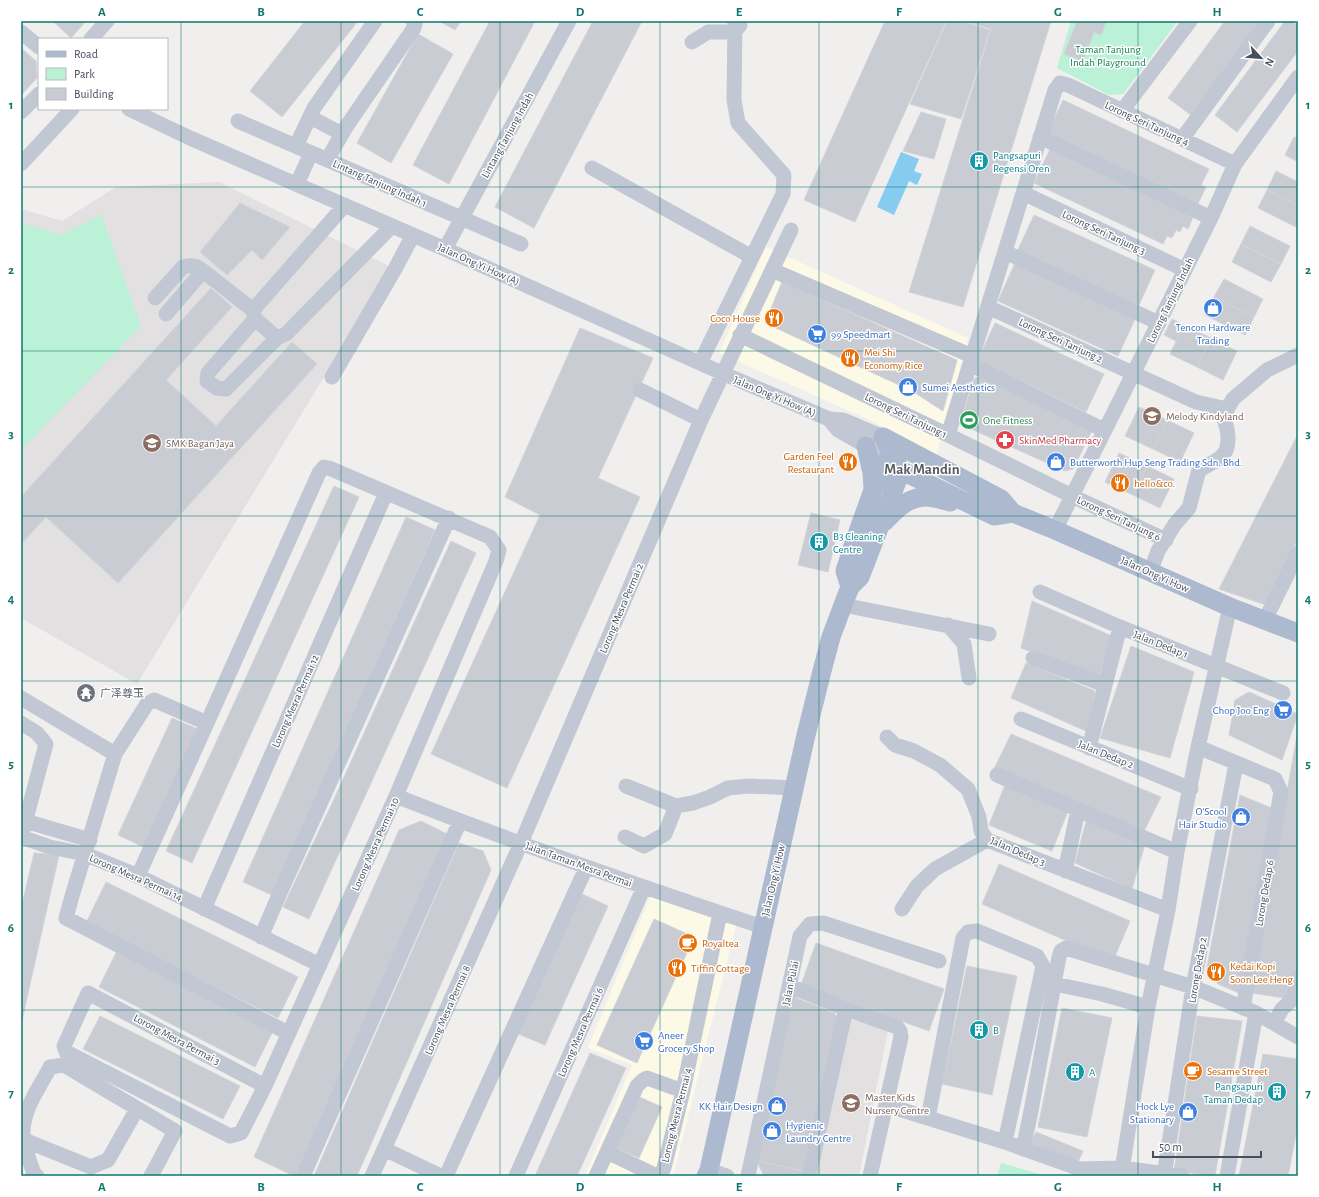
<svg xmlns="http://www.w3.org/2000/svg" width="1319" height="1197" font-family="'Alegreya Sans','Noto Sans SC',sans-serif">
<rect width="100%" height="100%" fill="#f1efee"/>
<path fill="#fdf9e7" d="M766 247 968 338 936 457 868 419 719 353Z
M654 887 738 918 673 1176H585L632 1065 588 1048Z"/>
<path fill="#e2e0e0" d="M219 182 391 267 137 684 21 618V209L62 221 116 187Z
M849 1019 888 1030 859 1176H813Z"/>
<path fill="#baf1d7" d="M1071 21H1178L1123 94 1109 95 1057 68Z
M101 214 141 326 21 450V223L62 235Z
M1001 1163 1047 1176H997Z"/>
<path fill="#86cbf0" d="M901 152 919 159 914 171 922 174 917 185 909 181 894 215 877 207Z"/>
<path fill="#caccd4" stroke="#d2d3da" d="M53 21H86L71 38Z
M305 21H358L282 117 250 91Z
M439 21H461L455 30Z
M490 21H535L449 184 413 165Z
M593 21H642L534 228 495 207Z
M885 21H946L855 222 804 200Z
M947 21H961L990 30 961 119 910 104Z
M965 21H1051L963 307 909 292 991 29Z
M1077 21 1106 22 1101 35 1094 32 1083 61 1064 54Z
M1225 21H1261L1191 115 1168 98Z
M1285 21H1292L1298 26V51L1237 132 1215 115Z
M418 34 453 54 391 163 357 143Z
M21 48 36 61 37 78 21 95Z
M1063 100 1209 169 1201 185 1206 187 1197 206 1046 136Z
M921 112 946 119 934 159 903 151Z
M1294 137 1298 139V162L1285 155Z
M1050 149 1193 217 1188 229 1183 226 1180 232 1176 230 1172 238 1167 236 1163 244 1034 183Z
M1276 171 1298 182V206L1267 190Z
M1267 190 1298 206V228L1258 208Z
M240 203 290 227 262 260 252 250 227 275 200 252Z
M1034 215 1155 270 1138 307 1017 252Z
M1250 226 1290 246 1281 264 1241 244Z
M1241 244 1281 264 1271 282 1232 262Z
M1015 263 1135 319 1118 356 998 301Z
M1224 279 1263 299 1254 317 1214 297Z
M782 282 957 360 943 411 912 391 765 323Z
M211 288 232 307 166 380 216 426 292 342 317 364 118 583 46 517 21 544V497Z
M1214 297 1254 317 1245 335 1205 315Z
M1172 319 1184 325 1176 341 1164 335Z
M995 323 1104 374 1086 412 978 360Z
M1184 325 1211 338 1197 367 1170 354Z
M580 328 653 358 598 478 640 497 507 788 431 754 540 515 505 497Z
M1211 338 1237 351 1223 380 1197 367Z
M982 375 1092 431 1073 469 1065 471 960 424 974 379Z
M1139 407 1167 420 1153 449 1125 436Z
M1167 420 1194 433 1180 462 1153 449Z
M1298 434V539L1266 605 1219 589Z
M1119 453 1147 466 1133 495 1105 482Z
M1147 466 1174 479 1160 508 1133 495Z
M334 486 359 497 192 863 166 851Z
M811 513 840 520 828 572 798 565Z
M406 517 435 530 272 895 243 882Z
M451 541 476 553 309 919 283 907 335 797Z
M1032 601 1112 636 1099 676 1021 648Z
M1131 646 1194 672 1170 758 1100 738Z
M1026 663 1095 691 1088 732 1011 698Z
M1249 692 1298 714 1282 760 1229 735 1235 700Z
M172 718 202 731 148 849 118 835Z
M1298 729V956L1290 999 1252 993Z
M1011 734 1161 797 1143 833 994 769Z
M1005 785 1068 811 1052 851 989 825Z
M1240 795 1274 809 1241 994 1218 984 1207 967Z
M1087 818 1145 844 1132 889 1075 863Z
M421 821 451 836 296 1176H294L254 1157 399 830Z
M459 843 483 851 491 870 357 1176H314Z
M34 853 59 855 21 1025V909Z
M999 864 1130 921 1113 961 982 904Z
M106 882 298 977 278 1018 86 923Z
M580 893 608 906 545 1045 516 1033Z
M654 919 694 937 637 1063 597 1045Z
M816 943 944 989 929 1031 801 985Z
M117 951 273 1031 255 1067 99 987Z
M967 966 1017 976 992 1095 942 1084Z
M794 997 834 1013 838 1018 803 1171 758 1161Z
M1062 1008 1112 1018 1087 1137 1038 1127Z
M100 1016 240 1086 223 1119 83 1049Z
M1197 1016 1242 1021 1215 1176 1174 1171Z
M590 1053 626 1068 577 1176H535Z
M1263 1054 1298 1059V1124L1288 1176H1239Z
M637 1096 662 1107 639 1158 614 1147Z
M1036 1132 1083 1151 1078 1162 1031 1143Z
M758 1161 803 1171 802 1176H764L758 1164Z"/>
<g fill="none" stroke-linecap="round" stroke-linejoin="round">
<path stroke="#c1c8d4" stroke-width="15" d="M21 32 39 47
M91 39 107 21
M692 42 708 32H734L740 25
M129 109 190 138 445 249 722 373 829 419 843 420 883 437
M1122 111 1190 21
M21 112 39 94
M310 117 342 134
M238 121 521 244
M1040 137 1211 218
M1182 139 1268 21
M296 146 314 108 375 21
M327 160 346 127 414 28 415 24 413 21
M21 164 72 109
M592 168 752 257
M297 184 311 153
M1023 193 1185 270
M445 249 569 21
M1005 252 1159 323
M772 270 972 356
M155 298 183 267C191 265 196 265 203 271
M988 307 1196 402 1227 409
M166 314 203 271 253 310
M255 319 208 373 207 381 217 388 226 389 277 338 255 319 253 310 345 205
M740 335 948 435 1072 496 1166 540
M277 338 286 334 392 226
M700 363 783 194 784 175 738 123 734 100 735 21
M970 364 1104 430
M332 377 395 269 413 235
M640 390 701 420
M829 419 838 430 866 446 874 453
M948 435 1055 90 1060 83 1068 85 1235 164
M1055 530 1211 218 1235 164 1298 77
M1150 572 1158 551 1175 524 1189 508 1199 470C1206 466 1215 462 1221 457 1232 448 1228 428 1223 417L1233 399 1267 370 1298 355
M1040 592 1120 627 1283 693
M843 605 989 634
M1265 620 1298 553
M948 625 964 644 969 678
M1033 658 1105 685
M21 698 115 754
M1021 719 1191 789
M21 723 37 733 46 744 21 838
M887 737 895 745 914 751 940 765 968 789 979 817 981 831 987 840 1168 910
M1198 747 1275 779 1281 792 1243 1008
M1089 748 1120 627
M997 775 1177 852
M626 786 676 806
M396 796C517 844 639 886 763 927
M25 821 90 840
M21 837 50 847 85 854 138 876 320 965
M625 837 644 846 665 834 676 806 693 803 710 797 728 788 749 786 795 788
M1065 871 1078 810
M138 876 207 723
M204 909 386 493
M902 909 917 886 935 869 987 840
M261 937 279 895 449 518
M1055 984 1102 994 1148 1007
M790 986 846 1009 897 1027 900 1031 901 1037 870 1176
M1274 1023 1282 1009 1294 998 1298 977
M265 1086 88 993 64 1046 66 1052 230 1136 241 1133 265 1086 396 796 496 561 499 550 490 537 329 468 324 467 319 473 207 723 154 700 147 704 115 754 72 896 66 918 288 1033
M886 1105 1005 1142 1080 1169 1122 1168 1182 1176
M928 1118 963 938 968 932 977 931 1037 956 1043 966 1005 1142
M24 1140 91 1167 108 1160 137 1109
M384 1149 441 1176
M1023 1149 1031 1111 1059 957 1061 951 1066 948 1193 987 1256 1013 1298 1037
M607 1152 657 1176
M709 1170 727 1176
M37 1176 34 1174C30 1161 23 1146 23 1132 23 1109 40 1087 50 1067L64 1065 175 1131 151 1176
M303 1176 460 821
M372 1176 521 843 701 420 791 230
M446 1176 586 868
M516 1176 644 887
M596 1176 637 1086 642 1081 647 1078 683 1091
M660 1176 664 1168 683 1091 720 913
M748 1176 800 936 810 924 823 923 939 961
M809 1176 846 1009
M1121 1176 1148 1007 1168 910 1177 852 1198 747 1230 607
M1164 1176 1193 987 1236 764
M1227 1176 1256 1013"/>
<path stroke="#adb9cf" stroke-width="19" d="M883 437 1001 499 1013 513 1055 530 1230 607 1298 633
M866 446 872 473 873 489
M890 465 994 516 1013 513
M884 522C895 511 907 497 925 497 933 497 942 500 950 502
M850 587 845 571 855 540 873 490 885 462
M706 1176 709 1170 806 735 822 671 831 637 843 605 850 587 860 577 901 471 883 437"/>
</g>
<path fill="none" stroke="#0f766e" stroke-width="1" stroke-opacity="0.55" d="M181 21V1176M341 21V1176M500 21V1176M660 21V1176M819 21V1176M978 21V1176M1138 21V1176M21 187H1298M21 351H1298M21 516H1298M21 681H1298M21 846H1298M21 1010H1298"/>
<defs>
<g id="building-disc" transform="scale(1)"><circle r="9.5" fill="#0f9aa8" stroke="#fff"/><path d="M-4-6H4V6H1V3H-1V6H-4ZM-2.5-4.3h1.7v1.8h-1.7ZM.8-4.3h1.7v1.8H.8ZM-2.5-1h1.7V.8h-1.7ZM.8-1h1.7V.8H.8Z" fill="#fff"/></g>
<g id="shop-disc" transform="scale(1)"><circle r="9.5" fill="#3f7fe0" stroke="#fff"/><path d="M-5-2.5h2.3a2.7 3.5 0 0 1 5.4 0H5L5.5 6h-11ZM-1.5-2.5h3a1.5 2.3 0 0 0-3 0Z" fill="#fff"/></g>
<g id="restaurant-disc" transform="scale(1)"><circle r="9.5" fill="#e8710a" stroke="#fff"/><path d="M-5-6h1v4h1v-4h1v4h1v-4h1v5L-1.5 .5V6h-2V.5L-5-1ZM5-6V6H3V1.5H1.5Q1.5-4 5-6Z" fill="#fff"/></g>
<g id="supermarket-disc" transform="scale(1)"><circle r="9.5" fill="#3f7fe0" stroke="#fff"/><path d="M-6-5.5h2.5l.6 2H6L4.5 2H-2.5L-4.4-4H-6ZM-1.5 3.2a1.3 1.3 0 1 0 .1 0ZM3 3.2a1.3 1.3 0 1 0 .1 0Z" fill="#fff"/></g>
<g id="school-disc" transform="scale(1)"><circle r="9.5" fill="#8d6e63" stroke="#fff"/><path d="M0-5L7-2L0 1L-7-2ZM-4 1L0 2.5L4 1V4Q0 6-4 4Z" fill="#fff"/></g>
<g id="stadium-disc" transform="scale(1)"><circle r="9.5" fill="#2e9e5b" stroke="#fff"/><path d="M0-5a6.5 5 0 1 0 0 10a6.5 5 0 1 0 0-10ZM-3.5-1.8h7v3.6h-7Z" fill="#fff"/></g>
<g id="pharmacy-disc" transform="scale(1)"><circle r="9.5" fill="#e0444e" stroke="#fff"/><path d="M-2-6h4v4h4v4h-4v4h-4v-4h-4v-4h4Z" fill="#fff"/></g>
<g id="temple-disc" transform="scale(1)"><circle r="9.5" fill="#6b7280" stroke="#fff"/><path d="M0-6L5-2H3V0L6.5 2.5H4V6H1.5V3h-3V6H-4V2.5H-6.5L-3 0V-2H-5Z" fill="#fff"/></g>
<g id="cafe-disc" transform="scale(1)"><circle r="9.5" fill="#e8710a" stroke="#fff"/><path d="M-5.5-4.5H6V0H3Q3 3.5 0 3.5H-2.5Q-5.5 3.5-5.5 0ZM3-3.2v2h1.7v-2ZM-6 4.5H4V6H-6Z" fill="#fff"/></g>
</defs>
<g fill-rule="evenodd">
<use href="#building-disc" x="979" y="161"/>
<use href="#shop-disc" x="1213" y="308"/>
<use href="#restaurant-disc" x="774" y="318"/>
<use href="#supermarket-disc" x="817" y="334"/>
<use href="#restaurant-disc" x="850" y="358"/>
<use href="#shop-disc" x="908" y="387"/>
<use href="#school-disc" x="1152" y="416"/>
<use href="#stadium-disc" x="969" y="420"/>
<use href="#pharmacy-disc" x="1005" y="440"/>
<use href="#school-disc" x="152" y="443"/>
<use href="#restaurant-disc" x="848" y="462"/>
<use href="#shop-disc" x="1056" y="462"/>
<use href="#restaurant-disc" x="1120" y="483"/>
<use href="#building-disc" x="819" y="542"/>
<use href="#temple-disc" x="86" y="693"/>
<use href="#supermarket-disc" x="1283" y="710"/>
<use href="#shop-disc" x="1241" y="817"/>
<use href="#cafe-disc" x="688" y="943"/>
<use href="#restaurant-disc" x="677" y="968"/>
<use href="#restaurant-disc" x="1216" y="972"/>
<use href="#building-disc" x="979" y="1030"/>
<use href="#supermarket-disc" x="644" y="1041"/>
<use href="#cafe-disc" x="1193" y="1071"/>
<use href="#building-disc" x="1075" y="1072"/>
<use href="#building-disc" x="1277" y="1092"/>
<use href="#school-disc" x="851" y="1103"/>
<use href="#shop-disc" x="777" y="1106"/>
<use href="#shop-disc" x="1188" y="1112"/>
<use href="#shop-disc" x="772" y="1131"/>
</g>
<g text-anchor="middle" stroke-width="3" stroke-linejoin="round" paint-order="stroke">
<g font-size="11" fill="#138159" stroke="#fff">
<text x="1108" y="53">Taman Tanjung<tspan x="1108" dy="13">Indah Playground</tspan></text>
</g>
<g font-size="11" fill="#464f5d" stroke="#fff">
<text transform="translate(1147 123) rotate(25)" y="4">Lorong Seri Tanjung 4</text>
<text transform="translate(507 135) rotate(-61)" y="4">Lintang Tanjung Indah</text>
<text transform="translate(380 183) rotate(24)" y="4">Lintang Tanjung Indah 1</text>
<text transform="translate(1104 232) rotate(25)" y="4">Lorong Seri Tanjung 3</text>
<text transform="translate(479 264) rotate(24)" y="4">Jalan Ong Yi How (A)</text>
<text transform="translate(1170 300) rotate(-64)" y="4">Lorong Tanjung Indah</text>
<text transform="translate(1061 340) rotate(25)" y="4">Lorong Seri Tanjung 2</text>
<text transform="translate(775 396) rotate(23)" y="4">Jalan Ong Yi How (A)</text>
<text transform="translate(906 415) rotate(26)" y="4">Lorong Seri Tanjung 1</text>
<text transform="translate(1119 518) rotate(25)" y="4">Lorong Seri Tanjung 6</text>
<text transform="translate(1155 574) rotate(24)" y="4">Jalan Ong Yi How</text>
<text transform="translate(621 608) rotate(-67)" y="4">Lorong Mesra Permai 2</text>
<text transform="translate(1161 644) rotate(22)" y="4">Jalan Dedap 1</text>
<text transform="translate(295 701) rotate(-66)" y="4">Lorong Mesra Permai 12</text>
<text transform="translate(1106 754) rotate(22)" y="4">Jalan Dedap 2</text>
<text transform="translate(375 844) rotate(-66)" y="4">Lorong Mesra Permai 10</text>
<text transform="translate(1018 851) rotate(23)" y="4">Jalan Dedap 3</text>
<text transform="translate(579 864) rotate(20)" y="4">Jalan Taman Mesra Permai</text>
<text transform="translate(136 877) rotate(24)" y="4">Lorong Mesra Permai 14</text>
<text transform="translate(773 880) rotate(-77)" y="4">Jalan Ong Yi How</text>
<text transform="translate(1264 893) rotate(-80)" y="4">Lorong Dedap 6</text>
<text transform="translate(1197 970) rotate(-80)" y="4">Lorong Dedap 2</text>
<text transform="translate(790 983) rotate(-78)" y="4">Jalan Pulai</text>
<text transform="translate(447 1010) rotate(-66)" y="4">Lorong Mesra Permai 8</text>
<text transform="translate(580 1032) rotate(-66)" y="4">Lorong Mesra Permai 6</text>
<text transform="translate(177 1039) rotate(28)" y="4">Lorong Mesra Permai 3</text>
<text transform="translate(676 1115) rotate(-76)" y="4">Lorong Mesra Permai 4</text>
</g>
<g font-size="11" fill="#0d838f" stroke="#fff" text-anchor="start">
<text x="993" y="159">Pangsapuri<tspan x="993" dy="13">Regensi Oren</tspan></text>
<text x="833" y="540">B3 Cleaning<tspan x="833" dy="13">Centre</tspan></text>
<text x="993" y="1034">B</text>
<text x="1089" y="1076">A</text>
<text x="1263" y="1090" text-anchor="end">Pangsapuri<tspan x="1263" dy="13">Taman Dedap</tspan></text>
</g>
<g font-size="11" fill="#c56008" stroke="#fff" text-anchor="start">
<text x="760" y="322" text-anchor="end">Coco House</text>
<text x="864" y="356">Mei Shi<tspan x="864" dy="13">Economy Rice</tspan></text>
<text x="834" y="460" text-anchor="end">Garden Feel<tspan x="834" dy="13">Restaurant</tspan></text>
<text x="1134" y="487">hello&amp;co.</text>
<text x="702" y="947">Royaltea</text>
<text x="1230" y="970">Kedai Kopi<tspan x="1230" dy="13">Soon Lee Heng</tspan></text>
<text x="691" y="972">Tiffin Cottage</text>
<text x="1207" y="1075">Sesame Street</text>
</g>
<g font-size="11" fill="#366cbe" stroke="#fff" text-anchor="start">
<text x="1213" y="331" text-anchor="middle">Tencon Hardware<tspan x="1213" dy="13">Trading</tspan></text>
<text x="831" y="338">99 Speedmart</text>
<text x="922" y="391">Sumei Aesthetics</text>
<text x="1070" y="466">Butterworth Hup Seng Trading Sdn. Bhd.</text>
<text x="1269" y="714" text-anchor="end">Chop Joo Eng</text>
<text x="1227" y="815" text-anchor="end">O'Scool<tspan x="1227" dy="13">Hair Studio</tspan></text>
<text x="658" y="1039">Aneer<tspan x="658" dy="13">Grocery Shop</tspan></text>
<text x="763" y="1110" text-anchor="end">KK Hair Design</text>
<text x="1174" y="1110" text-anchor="end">Hock Lye<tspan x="1174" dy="13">Stationary</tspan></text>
<text x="786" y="1129">Hygienic<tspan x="786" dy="13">Laundry Centre</tspan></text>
</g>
<g font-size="11" fill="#785e54" stroke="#fff" text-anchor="start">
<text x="1166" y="420">Melody Kindyland</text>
<text x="166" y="447">SMK Bagan Jaya</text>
<text x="865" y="1101">Master Kids<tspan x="865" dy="13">Nursery Centre</tspan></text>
</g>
<g font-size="11" fill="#27864d" stroke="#fff" text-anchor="start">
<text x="983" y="424">One Fitness</text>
</g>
<g font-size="11" fill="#be3a42" stroke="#fff" text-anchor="start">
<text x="1019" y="444">SkinMed Pharmacy</text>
</g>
<g font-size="11" fill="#5b616d" stroke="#fff" text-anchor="start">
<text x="100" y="697">广泽尊玉</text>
</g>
<g font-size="15" font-weight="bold" fill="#5b5d64" stroke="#fff">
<text x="922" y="474">Mak Mandin</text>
</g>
</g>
<rect width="1319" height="1197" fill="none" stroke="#ffffff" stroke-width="44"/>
<rect x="38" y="38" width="130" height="72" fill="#ffffff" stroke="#b5b9be"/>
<rect x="46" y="51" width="20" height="6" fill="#adb9cf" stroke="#b5b9be"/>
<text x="74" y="58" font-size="12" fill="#464f5d">Road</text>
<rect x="46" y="68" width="20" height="12" fill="#baf1d7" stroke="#b5b9be"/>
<text x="74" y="78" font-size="12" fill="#464f5d">Park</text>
<rect x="46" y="88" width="20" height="12" fill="#caccd4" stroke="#b5b9be"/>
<text x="74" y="98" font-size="12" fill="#464f5d">Building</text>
<g transform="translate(1261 58) rotate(116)" stroke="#ffffff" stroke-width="3" paint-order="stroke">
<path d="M0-3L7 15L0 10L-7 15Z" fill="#464f5d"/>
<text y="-6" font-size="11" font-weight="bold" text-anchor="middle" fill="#464f5d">N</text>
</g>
<path d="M1153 1151v6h108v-6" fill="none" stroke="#464f5d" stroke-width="2"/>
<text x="1159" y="1151" font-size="12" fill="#464f5d" stroke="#ffffff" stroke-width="3" paint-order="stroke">50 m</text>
<rect x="22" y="22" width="1275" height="1153" fill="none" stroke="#0f766e" stroke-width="1.5"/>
<g font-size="13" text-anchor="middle" font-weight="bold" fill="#0f766e">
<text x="102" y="16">A</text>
<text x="261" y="16">B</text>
<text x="420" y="16">C</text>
<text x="580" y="16">D</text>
<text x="739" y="16">E</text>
<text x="899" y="16">F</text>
<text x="1058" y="16">G</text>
<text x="1217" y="16">H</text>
<text x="11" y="109">1</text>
<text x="1308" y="109">1</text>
<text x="11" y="274">2</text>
<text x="1308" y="274">2</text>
<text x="11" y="438">3</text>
<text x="1308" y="438">3</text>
<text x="11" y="603">4</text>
<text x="1308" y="603">4</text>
<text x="11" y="768">5</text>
<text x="1308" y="768">5</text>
<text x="11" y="932">6</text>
<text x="1308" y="932">6</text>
<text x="11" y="1097">7</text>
<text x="1308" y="1097">7</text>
<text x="102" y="1191">A</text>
<text x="261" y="1191">B</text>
<text x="420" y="1191">C</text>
<text x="580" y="1191">D</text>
<text x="739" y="1191">E</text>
<text x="899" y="1191">F</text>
<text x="1058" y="1191">G</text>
<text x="1217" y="1191">H</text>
</g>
</svg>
